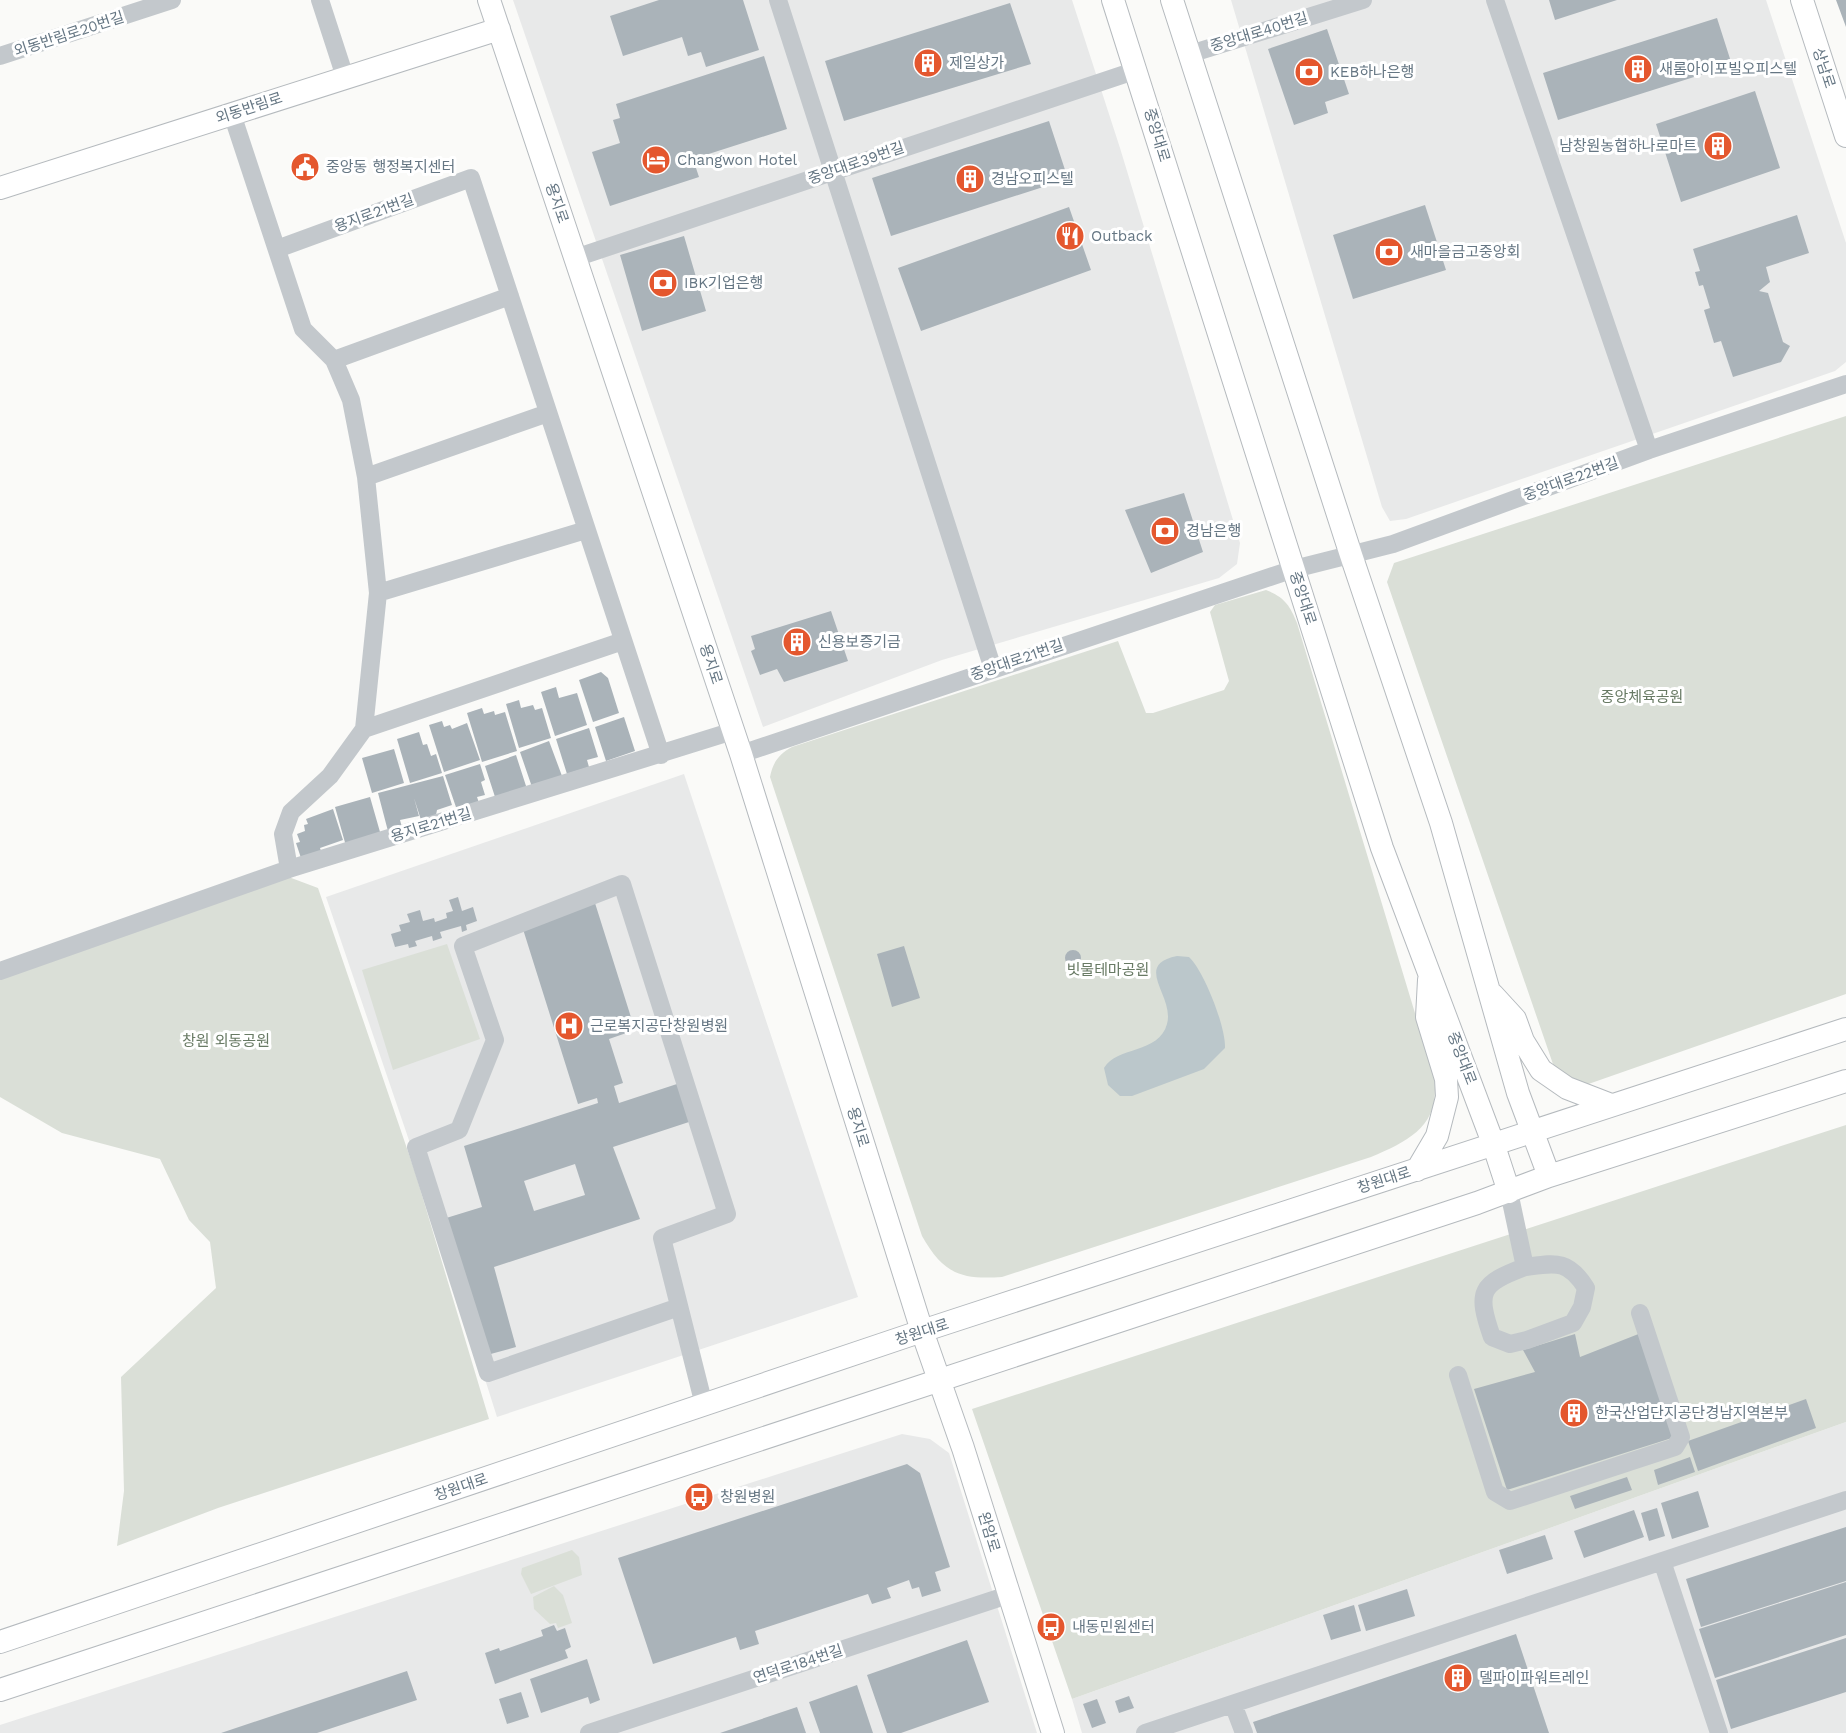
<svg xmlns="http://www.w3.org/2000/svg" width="1846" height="1733" font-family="'Work Sans','Noto Sans KR',sans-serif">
<rect width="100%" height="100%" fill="#fafaf8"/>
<path fill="#e8e9e9" d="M513 0H1072L1120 148 1240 543 1237 564 1219 578 942 660 763 727Z
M1231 0H1766L1846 243V362L1835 371 1406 519 1390 521 1382 507Z
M684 774 858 1297 497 1417 414 1155 326 897Z
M1846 1422V1733H1082L1072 1699Z
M902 1434 930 1439 949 1453 1037 1733H0V1725Z"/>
<path fill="#dadfd7" d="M1846 416V994L1577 1088 1554 1067 1387 582 1394 563Z
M1266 590C1284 597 1290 605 1297 623L1434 1076C1441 1125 1411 1140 1371 1157L1002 1277C960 1280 943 1273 922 1236L770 777C773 762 779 754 792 747L1118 641 1146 713H1153L1224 690 1229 681 1210 612 1215 605Z
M286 876 318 888 415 1172 489 1419 218 1508 117 1546 124 1491 121 1377 216 1288 210 1242 189 1220 160 1159 62 1133 0 1097V975Z
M447 944 480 1039 393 1070 362 970Z
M1846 1125V1422L1072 1699 972 1409Z
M572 1550 579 1557 582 1575 531 1594 521 1574 522 1568Z
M554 1586 563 1595 572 1623 558 1628 556 1623 550 1624 534 1609 533 1597Z"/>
<path fill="#bbc7cb" d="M1177 956 1189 957C1204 971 1226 1027 1225 1048L1204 1069 1132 1096H1120L1108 1085 1104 1068C1117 1046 1159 1054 1167 1024 1175 996 1132 965 1177 956Z"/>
<path fill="#aab3b9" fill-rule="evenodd" d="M659 0H743L759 50 706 67 701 52 688 56 682 37 623 56 610 16Z
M1549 0H1617L1555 20Z
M1836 0H1846V27Z
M1010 3 1031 64 844 121 825 61Z
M1717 18 1732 65 1558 120 1543 73Z
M1327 29 1349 94 1325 102 1328 113 1294 125 1268 49Z
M764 56 787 129 693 159 699 177 610 206 592 152 620 143 613 120 620 118 616 104Z
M1755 91 1780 168 1681 202 1656 124Z
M1049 121 1068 179 891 236 872 178Z
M1425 205 1446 270 1353 299 1333 235Z
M1069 207 1091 270 921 331 898 268Z
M1797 215 1809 253 1766 267 1770 282 1759 291 1768 293 1783 342 1790 346 1781 362 1733 377 1721 341 1714 343 1704 310 1710 308 1703 285 1699 286 1695 272 1700 271 1693 249Z
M684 236 706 311 642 331 620 255Z
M1184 493 1203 552 1151 573 1125 510Z
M831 611 848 661 784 682 777 669 760 675 751 651 755 649 751 636Z
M601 672 608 678 619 713 593 722 579 680Z
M556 687 559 698 577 693 587 725 555 736 541 692Z
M519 700 521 708 533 705 535 710 542 708 551 738 519 748 506 704Z
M482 708 484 714 494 711 495 715 505 712 517 751 482 762 467 713Z
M624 717 635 751 606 761 595 727Z
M442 721 444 727 450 725 452 729 467 723 480 760 444 772 429 725Z
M589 728 598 757 587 760 589 767 567 774 556 739Z
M419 732 423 745 427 744 431 756 436 754 442 773 410 783 397 739Z
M549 741 562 776 532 787 520 752Z
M394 749 404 783 372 793 362 758Z
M516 755 527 789 496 800 485 766Z
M480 764 485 780 481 782 485 795 477 797 480 806 458 813 445 775Z
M443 776 452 805 437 810 436 815 421 820 414 798 419 816 400 820 403 831 389 835 378 793Z
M370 797 380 832 346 846 335 807Z
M333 809 343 840 320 848 322 854 302 861 296 843 300 842 297 834 305 831 304 825 308 824 306 819Z
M458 897 462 911 473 907 477 921 466 925 467 930 462 932 461 926 440 932 442 938 433 941 432 936 415 941 417 946 409 948 408 944 395 947 391 934 401 931 399 925 410 922 407 914 420 910 423 921 434 918 435 922 447 918 446 913 453 911 449 900Z
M595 903 635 1030 609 1039 623 1083 614 1086 619 1103 680 1083 692 1121 613 1147 640 1219 494 1267 516 1347 487 1355 443 1219 482 1207 464 1146 598 1103 597 1098 578 1104 522 926ZM575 1164 585 1195 534 1211 524 1181Z
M904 946 920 998 892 1007 877 954Z
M1065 958a8 8 0 1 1 16 0a8 8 0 1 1-16 0Z
M1641 1333 1675 1437 1507 1490 1474 1389 1535 1372 1523 1350 1575 1334 1580 1357Z
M1806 1399 1816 1428 1698 1471 1688 1441Z
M1690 1457 1695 1472 1658 1485 1654 1470Z
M907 1464 920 1473 950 1567 935 1572 941 1591 922 1597 919 1587 912 1589 909 1580 887 1588 891 1598 872 1604 868 1594 755 1631 759 1644 740 1650 736 1637 653 1664 618 1558Z
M1627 1477 1632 1490 1575 1509 1570 1496Z
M1698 1491 1709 1527 1672 1539 1661 1503Z
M1657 1508 1665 1536 1649 1541 1641 1513Z
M1634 1510 1644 1537 1584 1558 1574 1531Z
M1846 1527V1581L1701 1627 1686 1579Z
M1545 1535 1553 1559 1507 1574 1499 1550Z
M1846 1582V1635L1715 1678 1699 1629Z
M1407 1589 1415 1616 1366 1631 1358 1605Z
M1354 1605 1361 1631 1331 1640 1323 1615Z
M554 1625 557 1631 565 1628 571 1647 565 1650 568 1658 495 1684 485 1653 499 1648 500 1651 543 1636 541 1630Z
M1516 1634 1549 1733H1257L1253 1722Z
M1846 1638V1692L1731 1729 1716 1680Z
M967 1640 989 1702 901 1733H887L867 1675Z
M587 1659 600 1700 590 1704 588 1697 541 1713 530 1679Z
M407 1671 417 1700 317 1733H221Z
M857 1685 873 1733H820L809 1702Z
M521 1692 529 1717 507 1724 499 1699Z
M1129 1696 1134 1708 1119 1713 1115 1701Z
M1097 1699 1106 1723 1092 1728 1083 1704Z
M797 1707 806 1733H720Z"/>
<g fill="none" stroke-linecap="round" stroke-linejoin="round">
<g stroke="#b5babe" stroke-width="24">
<path id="major" d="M489 0 741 754 922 1331 963 1448 1053 1733
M1113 0 1382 848 1493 1143 1509 1192
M1172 0 1351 555 1441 823 1518 1093 1549 1176
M1802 0 1846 136
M0 188 499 29
M1493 995 1515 1019 1523 1041 1541 1070 1567 1088 1611 1105
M1417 1170 1437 1136 1447 1097 1446 1079 1427 1017 1429 980
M0 1642 922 1331 1846 1029
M0 1690 1477 1203 1549 1176 1846 1081"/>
</g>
<path stroke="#c3c8cc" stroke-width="18" d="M320 0 345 77
M778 0 993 669
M1495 0 1649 450
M1190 54 1363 0
M0 56 172 0
M232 114 303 329 334 360 351 400 366 477 378 593 364 729 330 776 291 812 283 834 289 869 733 731
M277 249 471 178 661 755
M575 258 1137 70
M334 360 510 296
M366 477 548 413
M378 593 586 530
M364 729 623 641
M741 754 1294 569 1393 544 1649 450 1846 384
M0 971 289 869
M1509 1192 1525 1267C1480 1284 1476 1291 1492 1337L1510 1344 1527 1340 1573 1323 1582 1307 1586 1288C1568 1259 1555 1263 1525 1267
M679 1307 488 1373 416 1147 459 1130 495 1040 463 946 622 884 727 1214 662 1238 704 1405
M1458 1375 1495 1492 1510 1501 1675 1447 1681 1437 1640 1313
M1662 1561 1719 1733
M1233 1704 1244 1733
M589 1733 1008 1595
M1145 1733 1846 1500"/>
<use href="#major" stroke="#fff" stroke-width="22"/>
</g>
<defs>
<g id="building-disc" transform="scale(1.5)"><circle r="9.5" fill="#e4572e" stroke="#fff"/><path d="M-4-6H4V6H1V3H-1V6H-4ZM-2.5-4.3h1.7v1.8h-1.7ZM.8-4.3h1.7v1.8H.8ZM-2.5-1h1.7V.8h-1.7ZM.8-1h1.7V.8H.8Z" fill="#fff"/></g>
<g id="bank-disc" transform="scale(1.5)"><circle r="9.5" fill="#e4572e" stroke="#fff"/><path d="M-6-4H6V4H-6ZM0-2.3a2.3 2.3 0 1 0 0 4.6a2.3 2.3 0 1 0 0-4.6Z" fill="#fff"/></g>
<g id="hotel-disc" transform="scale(1.5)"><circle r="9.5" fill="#e4572e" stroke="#fff"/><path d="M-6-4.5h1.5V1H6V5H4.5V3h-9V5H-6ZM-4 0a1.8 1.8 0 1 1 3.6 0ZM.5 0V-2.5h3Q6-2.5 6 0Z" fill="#fff"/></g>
<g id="civic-disc" transform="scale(1.5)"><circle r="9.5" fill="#e4572e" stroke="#fff"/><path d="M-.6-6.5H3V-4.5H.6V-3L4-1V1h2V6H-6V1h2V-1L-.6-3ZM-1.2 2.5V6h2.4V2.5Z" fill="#fff"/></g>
<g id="restaurant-disc" transform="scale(1.5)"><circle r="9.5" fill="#e4572e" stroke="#fff"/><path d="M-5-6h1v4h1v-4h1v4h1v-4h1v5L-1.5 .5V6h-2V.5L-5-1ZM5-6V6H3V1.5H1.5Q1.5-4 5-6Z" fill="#fff"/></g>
<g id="hospital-disc" transform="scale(1.5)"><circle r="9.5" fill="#e4572e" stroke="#fff"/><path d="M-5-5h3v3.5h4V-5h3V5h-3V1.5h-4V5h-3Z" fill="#fff"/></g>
<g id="bus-disc" transform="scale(1.5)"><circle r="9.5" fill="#e4572e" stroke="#fff"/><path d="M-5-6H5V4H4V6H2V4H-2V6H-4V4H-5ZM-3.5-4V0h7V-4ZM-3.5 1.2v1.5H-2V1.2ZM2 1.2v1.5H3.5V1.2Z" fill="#fff"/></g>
</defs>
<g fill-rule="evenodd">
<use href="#building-disc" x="928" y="63"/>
<use href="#building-disc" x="1638" y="69"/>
<use href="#bank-disc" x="1309" y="72"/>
<use href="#building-disc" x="1718" y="146"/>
<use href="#hotel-disc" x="656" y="160"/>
<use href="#civic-disc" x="305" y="167"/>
<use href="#building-disc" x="970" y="179"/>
<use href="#restaurant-disc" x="1070" y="236"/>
<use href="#bank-disc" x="1389" y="252"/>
<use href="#bank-disc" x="663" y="283"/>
<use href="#bank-disc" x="1165" y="531"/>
<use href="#building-disc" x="797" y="642"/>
<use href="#hospital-disc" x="569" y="1026"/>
<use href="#building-disc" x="1574" y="1413"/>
<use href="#bus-disc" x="699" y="1497"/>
<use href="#bus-disc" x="1051" y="1627"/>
<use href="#building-disc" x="1458" y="1678"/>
</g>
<g text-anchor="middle" stroke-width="6" stroke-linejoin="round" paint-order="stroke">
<g font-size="15" fill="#657683" stroke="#fff">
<text transform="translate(1259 32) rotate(-17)" y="5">중앙대로40번길</text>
<text transform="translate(69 34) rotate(-18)" y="5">외동반림로20번길</text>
<text transform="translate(1824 68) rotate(72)" y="5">상남로</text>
<text transform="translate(249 108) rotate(-18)" y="5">외동반림로</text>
<text transform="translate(1157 135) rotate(73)" y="5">중앙대로</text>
<text transform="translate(856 163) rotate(-19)" y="5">중앙대로39번길</text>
<text transform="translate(557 203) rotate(71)" y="5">용지로</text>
<text transform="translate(374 213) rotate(-20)" y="5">용지로21번길</text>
<text transform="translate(1571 479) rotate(-20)" y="5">중앙대로22번길</text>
<text transform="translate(1303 598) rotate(72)" y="5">중앙대로</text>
<text transform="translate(1017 660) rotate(-19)" y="5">중앙대로21번길</text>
<text transform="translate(711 664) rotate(72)" y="5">용지로</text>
<text transform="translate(431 825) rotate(-17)" y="5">용지로21번길</text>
<text transform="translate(1462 1058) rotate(69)" y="5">중앙대로</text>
<text transform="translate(858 1127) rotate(73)" y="5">용지로</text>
<text transform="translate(1384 1180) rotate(-18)" y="5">창원대로</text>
<text transform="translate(922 1332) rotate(-18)" y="5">창원대로</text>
<text transform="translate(461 1487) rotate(-19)" y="5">창원대로</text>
<text transform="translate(989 1532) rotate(73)" y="5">완암로</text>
<text transform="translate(798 1664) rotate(-18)" y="5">연덕로184번길</text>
</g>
<g font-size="15" fill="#657683" stroke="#fff" text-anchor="start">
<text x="949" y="68">제일상가</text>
<text x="1659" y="74">새롬아이포빌오피스텔</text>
<text x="1330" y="77">KEB하나은행</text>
<text x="1697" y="151" text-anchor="end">남창원농협하나로마트</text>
<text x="677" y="165">Changwon Hotel</text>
<text x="326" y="172">중앙동 행정복지센터</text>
<text x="991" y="184">경남오피스텔</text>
<text x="1091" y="241">Outback</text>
<text x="1410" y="257">새마을금고중앙회</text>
<text x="684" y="288">IBK기업은행</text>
<text x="1186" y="536">경남은행</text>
<text x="818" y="647">신용보증기금</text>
<text x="590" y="1031">근로복지공단창원병원</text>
<text x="1595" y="1418">한국산업단지공단경남지역본부</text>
<text x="720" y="1502">창원병원</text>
<text x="1072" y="1632">내동민원센터</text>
<text x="1479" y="1683">델파이파워트레인</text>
</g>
<g font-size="15" fill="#687a64" stroke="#fff">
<text x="1642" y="702">중앙체육공원</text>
<text x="1108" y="975">빗물테마공원</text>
<text x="226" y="1046">창원 외동공원</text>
</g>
</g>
</svg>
